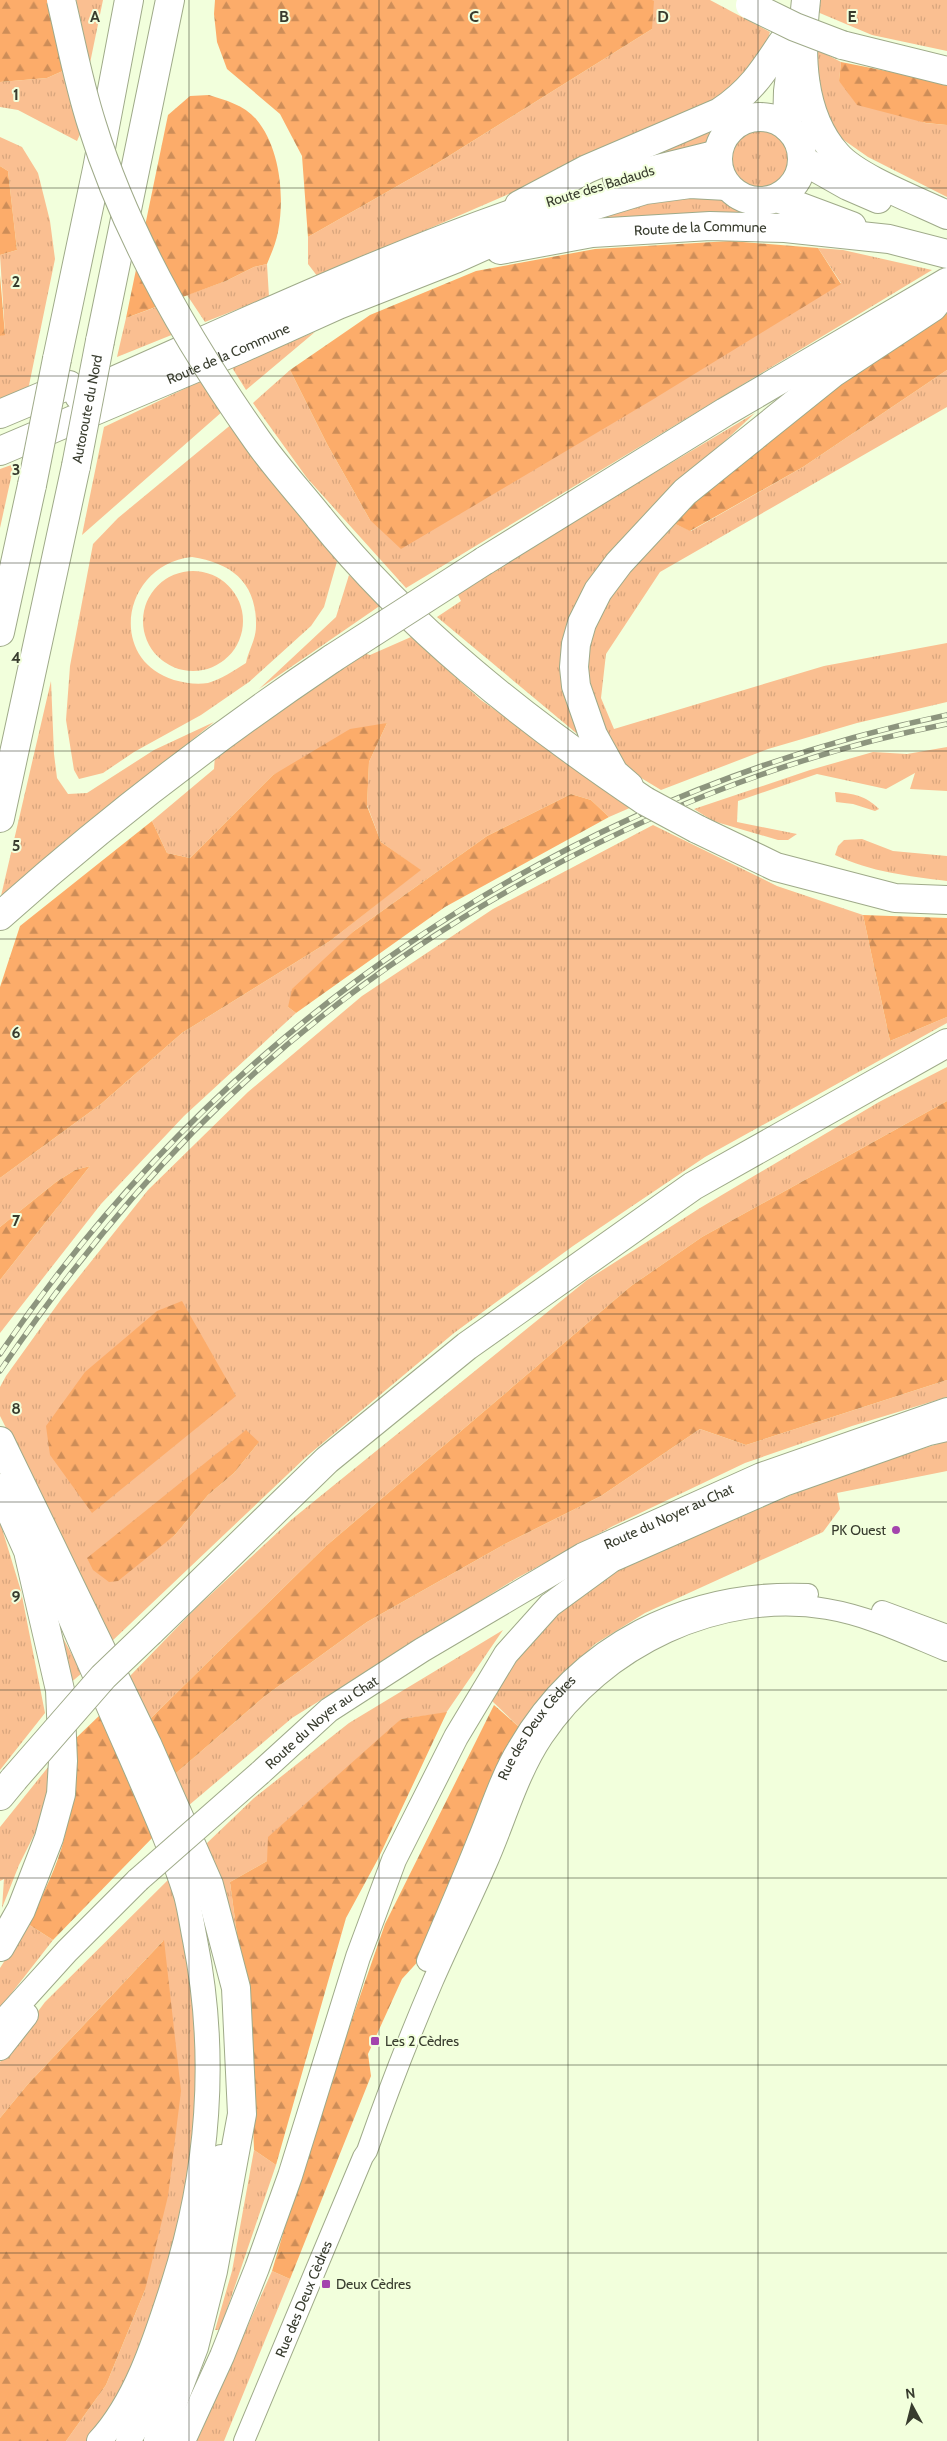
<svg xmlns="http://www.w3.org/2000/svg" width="947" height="2441" font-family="Cabin,sans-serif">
<defs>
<pattern id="grass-tufts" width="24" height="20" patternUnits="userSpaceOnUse" patternTransform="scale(1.25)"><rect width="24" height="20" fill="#fabf91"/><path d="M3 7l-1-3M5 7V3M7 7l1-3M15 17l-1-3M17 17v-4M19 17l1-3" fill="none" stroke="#d7a57d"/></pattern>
<pattern id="forest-firs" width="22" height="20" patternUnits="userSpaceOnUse" patternTransform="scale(1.25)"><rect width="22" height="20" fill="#fcac6a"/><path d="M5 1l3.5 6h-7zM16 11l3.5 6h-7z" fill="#cd8d58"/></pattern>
</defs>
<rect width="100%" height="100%" fill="#f2ffdc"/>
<path fill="url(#grass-tufts)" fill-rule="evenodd" d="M76 0H103L90 63Z
M652 0H710L770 32 762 58 743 87 687 117 419 233 321 281 308 264V237L436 164 652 29Z
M817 0H947V51L872 35 815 11Z
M814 48 841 62 839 81 925 123 947 125V197L868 157 838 136 812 81Z
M65 70 81 132 77 141 18 110 0 107V82L47 78Z
M763 89 749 107 729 116 710 140 690 149 592 176Z
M732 159a28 28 0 1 1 56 0a28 28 0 1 1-56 0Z
M0 137 22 147 38 173 50 221 55 259 27 395 0 407V336L5 334 0 255 17 250 8 171 0 166Z
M720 195 729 203 744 211H763L784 208 815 216 608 219 603 215 636 198Z
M818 248 843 250 932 270 406 588 307 478 253 403 290 370 327 444 370 520 841 283Z
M267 264 269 297 205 322 187 295 226 281 254 267Z
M159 306 174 334 117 357 126 318Z
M315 332 246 390 231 366Z
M947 370V407L660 572 606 654 601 698 614 729 824 666 947 643V702L857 723 768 749 661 790 623 767 593 720 584 645 595 612 669 521 691 531 803 467Z
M203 380 223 411 82 535 104 427Z
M755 413 671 491 583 591 581 737 437 617 461 601 456 591Z
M233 423 338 558 324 607 311 626 249 682 201 715 134 752 103 773 79 779 74 770 66 720 70 666 93 544 118 518ZM192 557C232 563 257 583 256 626 256 640 248 651 246 663 233 671 222 679 208 683 196 685 186 683 174 680 106 659 123 564 192 557Z
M14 464 0 528V469Z
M143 621a50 50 0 1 1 100 0a50 50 0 1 1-100 0Z
M349 575 381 605 259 689 336 617Z
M411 637 481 700 632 807 609 817 591 800 571 794 487 836 354 931 288 1007 296 1013 184 1116 101 1204 0 1333V1280L90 1166 75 1170 56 1182 0 1227V1178L101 1104 182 1033 330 941 420 870 381 842 367 805 369 762 387 723 273 775 190 858 167 853 152 821 214 769 215 756 360 652 370 655Z
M51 681 54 754 57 778 68 794 87 793 154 750 214 722 1 896Z
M947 747V791L910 789 915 773 886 789 817 774 738 801 737 822 797 834 788 840H778L713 821 694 809 810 770 873 752 907 754Z
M835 792C854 794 865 795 879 809L875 811 853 804 836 802Z
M653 825 777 886 863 915 890 1041 947 1017V1023L705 1157 573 1246 454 1333 306 1457 110 1643 60 1535 0 1416V1387L6 1376 62 1298 148 1190 248 1092 362 996 493 909ZM259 1442 234 1473 208 1495 175 1535 109 1582Z
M862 839 893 851 947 856V881C908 876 871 872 835 855L838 846 844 840Z
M947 1067V1101L702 1237 631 1286 326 1546 149 1720 129 1677 195 1609 291 1520 587 1280 700 1208 879 1102Z
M947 1380V1397L852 1426 745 1463 613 1526 517 1578 292 1718 188 1806 175 1774 265 1696 367 1622 505 1544 601 1496 700 1429 746 1445Z
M947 1441V1471L837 1493 840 1509 823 1532 645 1613 595 1644 547 1691 519 1727 491 1700 532 1637 581 1592 627 1565 836 1476Z
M0 1522 21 1591 45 1713 0 1770Z
M57 1627 82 1673 68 1685Z
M503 1630 446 1713 401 1719 267 1861 230 1882 243 1980 223 1893 206 1844 254 1798 349 1723Z
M49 1766 52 1785 37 1829 19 1865 2 1908 4 1879 0 1881V1827Z
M171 1877 184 1923 201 2095 182 2218 142 2351 114 2404 89 2441H66L106 2385 145 2290 163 1941 28 2084 0 2118V2062L45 2002Z
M28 1924 53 1940 0 2008V1968Z
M254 2150 276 2165 220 2330H215L232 2271Z
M272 2271 290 2279 224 2441H197Z"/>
<path fill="url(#forest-firs)" d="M0 0H48L65 70 47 78 0 82Z
M215 0H652L654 1 652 29 436 164 308 237 302 156 280 114 227 69 217 42 214 14Z
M841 62 947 83V125L926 123 857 105 839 81Z
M209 95C225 100 244 105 256 119 280 147 285 196 278 232 276 243 271 254 267 264L254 267 226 281 126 318 168 115 190 96Z
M0 166 8 171 17 250 0 255Z
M730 241 818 248 841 284 652 400 401 549 370 520 327 444 290 370 370 315 476 271 595 249Z
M0 275 5 335 0 336Z
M947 313V370L803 467 690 531 669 521 715 477 833 388Z
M387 723 369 762 367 806 381 842 421 870 330 941 182 1033 101 1104 0 1178V987L20 926 152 821 167 853 190 858 273 775 350 729Z
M571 794 591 800 609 817 445 907 296 1013 288 1007 292 989 354 931 487 836Z
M863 915 947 918V1017L890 1041Z
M947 1101V1380L746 1445 700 1429 601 1496 505 1544 367 1622 265 1696 175 1774 149 1720 326 1546 631 1286 702 1237Z
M90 1166 0 1280V1227L56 1182 75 1170Z
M182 1301 236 1396 92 1513 50 1455 46 1426 85 1372 157 1311Z
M246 1430 259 1442 234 1473 208 1495 175 1535 118 1581 109 1582 93 1570 87 1558Z
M494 1705 519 1727 423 1956 402 1979 368 2054 371 2076 290 2279 272 2271 313 2132 385 1924Z
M447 1712 378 1859 346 1918 276 2165 254 2150 249 2025 230 1882 267 1861 268 1837 401 1719Z
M101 1714 156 1834 53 1940 28 1924C42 1896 58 1866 65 1835 72 1803 73 1771 75 1739Z
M164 1940 181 2091 168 2196 145 2290 106 2385 66 2441H0V2118L28 2084Z"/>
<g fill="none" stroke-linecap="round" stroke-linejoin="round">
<g stroke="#9faa89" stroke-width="22">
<g id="minor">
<path d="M882 1611 947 1635"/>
<path id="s1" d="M427 1961C444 1920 462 1880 478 1839 490 1810 501 1775 517 1749 578 1643 688 1589 808 1594"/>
<path id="s2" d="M244 2441 363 2157 367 2151C387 2094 409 2037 433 1981 450 1942 469 1904 486 1865 505 1823 517 1776 543 1737 603 1647 719 1591 827 1609 869 1616 908 1635 947 1651"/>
</g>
</g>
<g stroke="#9faa89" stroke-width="26">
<g id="tertiary">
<path d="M28 1551 53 1578C78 1637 104 1696 130 1755 150 1801 171 1847 186 1895 190 1910 192 1925 195 1940 218 2055 209 2173 173 2285 156 2337 137 2400 99 2441"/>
<path d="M616 1558 784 1484 929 1433 947 1429"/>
<path id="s3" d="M260 1773 329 1710 422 1650 583 1555 761 1475 947 1410"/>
<path d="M0 2025 67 1951 138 1880"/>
<path d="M0 2048 26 2015"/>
<path d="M128 2441C185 2358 199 2253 221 2157"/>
<path d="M183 2441 222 2356 257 2268 290 2176 358 1957 394 1860 456 1737 506 1654 550 1605 613 1559"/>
</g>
</g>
<g stroke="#9faa89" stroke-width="30">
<g id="secondary">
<path d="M806 0C800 52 800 114 837 155 857 178 918 201 947 215"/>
<circle cx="760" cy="159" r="42"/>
<path d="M787 127 788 91 792 61"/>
<path d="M802 160 848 186 878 199"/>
<path d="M617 179 718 154"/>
<path d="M777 198 852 226"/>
<path d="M519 205 587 169 720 112C750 92 763 72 782 43"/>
<path id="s4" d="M500 250 592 233 710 226 785 228 889 239 947 254"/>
<path d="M79 396C232 329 382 257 540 204"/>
<path d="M0 414 69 385"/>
<path id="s5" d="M0 451 238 350 338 305 455 259 533 224 645 190 690 184 727 186"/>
<path d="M0 1441 147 1744 209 1885 236 1988 242 2114 213 2271 194 2347 158 2441"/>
<path d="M0 1488 28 1551 60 1690 63 1761 61 1794 49 1838 21 1910 0 1947"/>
</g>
</g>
<g stroke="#9faa89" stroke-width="30">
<path id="primary" d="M629 786 614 773 593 735 576 686 574 667 576 644 582 623 598 591 619 563 685 492 833 373 933 307 947 289
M697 829 776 867 895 898 947 900"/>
</g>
<g stroke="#9faa89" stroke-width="30">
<path id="motorway" d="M842 45 947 71
M100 341 170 0
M57 359 97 169 129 0
M319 517C409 629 526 721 645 801
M484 561 725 412 947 282
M0 632 32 485
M0 818 76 466
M0 916C105 822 217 736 333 658
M150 1632 327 1460 467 1346 693 1186 947 1043
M0 1796 14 1779"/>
</g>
<use href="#minor" stroke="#fff" stroke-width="20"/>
<use href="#tertiary" stroke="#fff" stroke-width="24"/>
<use href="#secondary" stroke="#fff" stroke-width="28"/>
<use href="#primary" stroke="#fff" stroke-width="28"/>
<use href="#motorway" stroke="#fff" stroke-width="28"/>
<g stroke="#8d957e" stroke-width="5.5">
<path id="rail" d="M0 1354C222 1026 559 796 947 715
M0 1371C58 1286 121 1206 193 1132 390 931 671 778 947 724"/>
</g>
<use href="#rail" stroke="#f2ffdc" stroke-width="4" stroke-dasharray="11" stroke-linecap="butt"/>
<g stroke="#9faa89" stroke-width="26" stroke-linecap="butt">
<path id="tertiary-bridge" d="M138 1880 260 1773"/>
</g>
<g stroke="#9faa89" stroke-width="30" stroke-linecap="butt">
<path id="primary-bridge" d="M645 801 697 829"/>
</g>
<g stroke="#9faa89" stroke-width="30" stroke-linecap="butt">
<g id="motorway-bridge">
<path d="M61 0C71 42 79 85 92 125 127 238 189 344 257 440 276 467 299 492 319 517"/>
<path d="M750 5 795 27 842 45"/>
<path id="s6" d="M76 466 100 341"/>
<path d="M32 485 57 359"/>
<path d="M333 658 484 561"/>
<path d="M14 1779 103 1677 150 1632"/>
</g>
</g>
<use href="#tertiary-bridge" stroke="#fff" stroke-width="24"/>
<use href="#primary-bridge" stroke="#fff" stroke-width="28"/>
<use href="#motorway-bridge" stroke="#fff" stroke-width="28"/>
</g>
<path fill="none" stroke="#383c2e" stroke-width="1" stroke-opacity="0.55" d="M189 0V2441M379 0V2441M568 0V2441M758 0V2441M0 188H947M0 376H947M0 563H947M0 751H947M0 939H947M0 1127H947M0 1314H947M0 1502H947M0 1690H947M0 1878H947M0 2065H947M0 2253H947"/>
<g fill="#a444ad" stroke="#f2ffdc" stroke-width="2">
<circle cx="896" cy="1530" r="5"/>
<rect x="370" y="2036" width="10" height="10" rx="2.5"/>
<rect x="321" y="2279" width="10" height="10" rx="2.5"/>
</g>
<g text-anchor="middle" stroke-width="4" stroke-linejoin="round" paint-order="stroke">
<g font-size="14" fill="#383c2e" stroke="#f2ffdc">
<text transform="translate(600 186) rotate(-17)" y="5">Route des Badauds</text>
<text dy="5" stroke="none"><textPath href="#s4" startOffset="202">Route de la Commune</textPath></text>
<text dy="5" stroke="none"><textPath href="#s5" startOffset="248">Route de la Commune</textPath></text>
<text dy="5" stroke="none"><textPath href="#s6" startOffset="58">Autoroute du Nord</textPath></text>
<text dy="5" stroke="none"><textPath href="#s3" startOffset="485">Route du Noyer au Chat</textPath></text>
<text dy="5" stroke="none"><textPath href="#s3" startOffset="80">Route du Noyer au Chat</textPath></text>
<text dy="5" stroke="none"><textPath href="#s1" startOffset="259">Rue des Deux Cèdres</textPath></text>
<text dy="5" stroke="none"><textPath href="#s2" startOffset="154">Rue des Deux Cèdres</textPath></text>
</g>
<g font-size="14" fill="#383c2e" stroke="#f2ffdc" text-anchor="start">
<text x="886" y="1535" text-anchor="end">PK Ouest</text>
<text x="385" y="2046">Les 2 Cèdres</text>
<text x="336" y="2289">Deux Cèdres</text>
</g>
</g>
<g font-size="16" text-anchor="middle" font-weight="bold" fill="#383c2e" stroke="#f2ffdc" stroke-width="4" stroke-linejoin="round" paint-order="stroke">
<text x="95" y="22">A</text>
<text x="284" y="22">B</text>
<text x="474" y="22">C</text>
<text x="663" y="22">D</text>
<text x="852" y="22">E</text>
<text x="16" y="100">1</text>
<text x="16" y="287">2</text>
<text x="16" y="475">3</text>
<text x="16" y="663">4</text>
<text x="16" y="851">5</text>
<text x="16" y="1038">6</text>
<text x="16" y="1226">7</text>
<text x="16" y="1414">8</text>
<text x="16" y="1602">9</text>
</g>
<g transform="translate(912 2406) rotate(353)" stroke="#f2ffdc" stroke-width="4" paint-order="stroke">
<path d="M0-4L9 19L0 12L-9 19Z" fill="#383c2e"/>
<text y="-8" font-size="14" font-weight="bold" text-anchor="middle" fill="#383c2e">N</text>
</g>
</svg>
